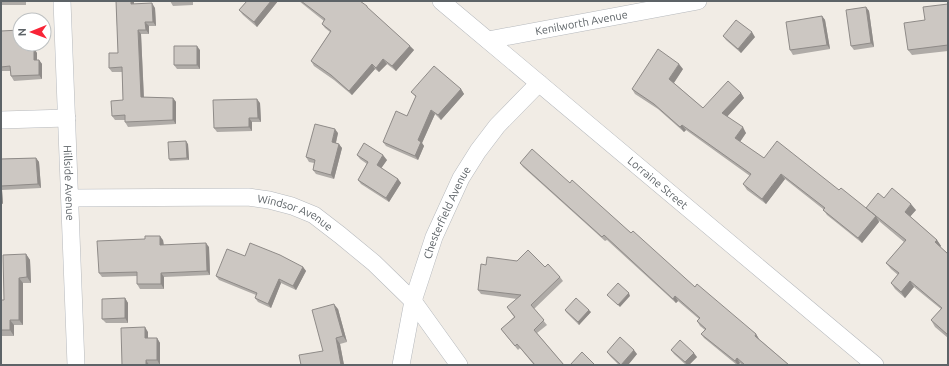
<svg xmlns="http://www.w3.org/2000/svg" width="949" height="366" font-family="Ubuntu,sans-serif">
<rect width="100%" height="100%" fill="#f1ece5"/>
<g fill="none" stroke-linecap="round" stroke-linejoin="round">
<g stroke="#b6b9bd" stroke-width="18">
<g id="minor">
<path id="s1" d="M62 1 76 365"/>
<path id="s2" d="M441 1 875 365"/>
<path id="s3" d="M488 40 698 1"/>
<path d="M1 120 67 118"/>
<path id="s4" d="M70 198 248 197 269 200 292 206 314 215 340 235 374 263 413 301 459 365"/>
<path id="s5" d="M401 365 413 301 434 237 461 178 478 151 497 126 539 83"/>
</g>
</g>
<use href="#minor" stroke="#fff" stroke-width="17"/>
</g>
<path fill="#afaba7" d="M1 1H26V5H1Z
M116 1H134V4L155 8 156 26H149V34H141L144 97 173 98 176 102V124L128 127 125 122V120H115L112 116 123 100 122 72H112L109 68 118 53Z
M170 1H193V5L173 6Z
M247 1H278L257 27 243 15 239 10Z
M299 1H360L414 50 396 71 387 64 379 72 375 69 352 95 334 80 314 66 311 61 330 32 325 28 322 24 324 21Z
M948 4V51L912 55 908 50 925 20Z
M866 7 869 11 874 47 854 50 851 46Z
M822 16 825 20 830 49 793 55 790 50Z
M1 31 37 53V60H39L42 64V79L14 81 11 76 10 71H1Z
M723 36 755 37 741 53 726 40Z
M200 50V69H177L174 65Z
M683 69 674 83 703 108 741 93 744 98 727 116 746 133 740 142 764 158 839 190 867 209 884 198 916 210 910 216 937 240 941 246 940 247 948 254V338L935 327 931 320 941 309 914 287 905 298 895 289 891 283 898 275 891 269 886 263 904 242 879 221V222L862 243 827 215 823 209 785 179 766 204 747 190 743 184 750 176 686 130 684 132 658 109 635 94 632 89Z
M461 89 464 94 441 120 435 114 422 143 424 146 418 160 386 146 383 142 407 116 416 97 411 92Z
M260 103 261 122H252V131L217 132 214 128Z
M338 133 336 143 342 148 334 179 316 174 313 170 314 163 309 162 306 157Z
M188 144 189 160 170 161 169 159Z
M357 155 387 160 381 168 398 179 401 183 389 202 361 184 358 180 367 164 360 159Z
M36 158 39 162 41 188 2 190 3 204H1V159Z
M520 163 570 183 631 233 695 287 756 334 759 339 789 365H742L740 363 738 365H737L704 338 701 334 705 330 700 326 697 321 699 319 678 301 676 303 607 240 605 241 594 231 523 167Z
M163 240 164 245 209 247 210 275 164 277V289H140L137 284V276L102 277 99 273Z
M26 254 30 260 31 283H23V325H14V336H1V300H4Z
M245 256 303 267 306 271 296 290 281 283 271 308 258 302 255 298 256 295 219 280 216 276Z
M486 265 545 267 560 277 563 281 534 309 547 325 537 333 564 365H534L520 348 518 350 504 333 501 329 514 317 507 307 517 299 481 294 478 290Z
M125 298 128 303V323H106L102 319Z
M338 309 347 342 340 344 344 365H301L323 351Z
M565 310 591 312 579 325 566 312Z
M148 332V338H157L160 343V365H122Z
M671 350 697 357 689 365H686L674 354Z
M607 352 637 354 628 365H619L610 356Z"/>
<path fill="#8f8b88" d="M131 1H134V8L131 4Z
M271 1H278L257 27 254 22Z
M152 3 155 8 156 26 153 22Z
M866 7 869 11 874 47 871 43Z
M822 16 825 20 830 49 827 45Z
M145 22 149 26V34L146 30Z
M138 30 141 34 144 102 141 97Z
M752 32 755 37 741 53 738 49Z
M26 44H29V53L26 49Z
M197 46 200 50V69L197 65Z
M410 46 414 50 396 71 392 66Z
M34 48 37 53V64L34 60Z
M383 59 387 64 379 72 376 68Z
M39 60 42 64V79L39 75Z
M372 64 375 69 352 95 349 91Z
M679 64 683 69 673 84 669 79Z
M461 89 464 94 441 120 438 115Z
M741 93 744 98 726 118 722 113Z
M173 98 176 102V124L173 120Z
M257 99 260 103 261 122 258 118Z
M431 110 435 114 422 143 424 146 418 160 415 156 418 140Z
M249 118 252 122V131L249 127Z
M682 125 686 130 684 132 680 127Z
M743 127 746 133 739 143 735 138Z
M335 129 338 133 335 146 332 142Z
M186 141 188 144 189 160 187 158Z
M339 144 342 148 334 179 331 175Z
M383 155 387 160 380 170 377 165Z
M36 158 39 162 41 188 38 184Z
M781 174 785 179 766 204 762 199Z
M398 179 401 183 389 202 386 198Z
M1 188 2 190 3 204 1 201Z
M911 204 916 210 909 218 905 212Z
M876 216 879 222 862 243 858 238Z
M160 236 163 240 164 249 160 245Z
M937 240 941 246 939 248 935 242Z
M206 243 209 247 210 275 207 271Z
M26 254 30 260 31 283 27 277Z
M303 267 306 271 296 290 293 286Z
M161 273 164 277V289L161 284Z
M19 278 23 283V325L19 320Z
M279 279 281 283 271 308 268 304Z
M910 281 914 287 905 298 901 292Z
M629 293 630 296 620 307 618 305Z
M675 296 678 301 676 303 673 299Z
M125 298 128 303V323L125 318Z
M334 304 338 309 347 342 343 336Z
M589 310 591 312 579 325 578 322Z
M10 320 14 325V336L10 330Z
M145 327 148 332V343L145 338Z
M756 334 759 339 758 340 755 336Z
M157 338 160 343V365L157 360Z
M336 338 340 344 344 365H341Z
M634 350 637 354 628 365H621Z
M694 353 697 357 689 365H687L685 362Z
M737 358 740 363 738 365 735 361Z
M146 360 149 365H146Z"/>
<path fill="#ccc7c2" stroke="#8f8b88" d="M116 1H131V4L152 3 153 22H145L146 30H138L141 97 173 98V120L125 122V115L112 116 111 101 123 100 122 67 109 68V53H118Z
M247 1H271L254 22 239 10Z
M301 1H360L367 6V7L410 46 392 66 383 59 376 68 372 64 349 91 331 75 311 61 331 31 322 24 325 19Z
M948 4V45L908 50 904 23 925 20 923 7Z
M866 7 871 43 851 46 846 10Z
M822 16 827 45 790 50 786 22Z
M736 20 752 32 738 49 723 36Z
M20 30V44H26V49L34 48V60H39V75L11 76 10 66 1 67V31Z
M174 46H197V65H174Z
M658 49 679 64 669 79 703 108 728 81 741 93 722 113 743 127 735 138 764 158 777 141 839 190 841 188 876 216 858 238 823 210 825 208 781 174 762 199 743 184 751 174 682 125 680 127 654 104 632 89Z
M434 66 461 89 438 115 431 110 418 140 421 142 415 156 383 142 396 111 407 116 416 96 411 92Z
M257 99 258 118H249V127L214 128 213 100Z
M315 124 335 129 332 142 339 144 331 175 313 170 315 160 306 157Z
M186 141 187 158 169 159 168 142Z
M364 143 383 155 377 165 398 179 386 198 358 180 368 162 357 155Z
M532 149 570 183 572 180 631 233 633 231 695 287 697 284 756 334 755 336 789 365H745L737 358 735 361 701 334 706 329 697 321 700 318 675 296 673 299 604 235 602 237 591 227 520 163Z
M36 158 38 184 1 186V159Z
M892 188 911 204 905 212 937 240 935 242 948 254V335L931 320 942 308 910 281 901 292 891 283 899 273 886 263 906 240 866 208 878 193 884 198Z
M145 236H160V245L206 243 207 271 161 273V284H137V272L99 273 97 241 145 239Z
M250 243 280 255 303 267 293 286 279 279 268 304 255 298 257 293 216 276 227 249 245 256Z
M528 250 545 267 548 264 560 277 531 305 544 320 534 330 564 365H535L517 344 515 346 501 329 515 317 507 307 521 295 478 290 481 264 486 265 487 257 517 261Z
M26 254 27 277 19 278V320H10V330H1V300H4L3 255Z
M618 283 629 293 618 305 607 295Z
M125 298V318L102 319V299Z
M576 298 589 310 578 322 565 310Z
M334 304 343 336 336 338 341 365H301L299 355 323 351 312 310Z
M145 327V338H157V360H146V365H122L121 328Z
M620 337 634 350 621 365 607 352Z
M680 340 694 353 685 362 671 350Z
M582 352 595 365H570Z"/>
<g text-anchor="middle" stroke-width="3.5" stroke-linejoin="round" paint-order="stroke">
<g font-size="11" fill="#5d6367" stroke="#fff">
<text dy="4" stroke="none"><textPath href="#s3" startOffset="95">Kenilworth Avenue</textPath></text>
<text dy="4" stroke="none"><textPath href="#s1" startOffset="182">Hillside Avenue</textPath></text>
<text dy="4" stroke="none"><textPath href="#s2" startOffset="283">Lorraine Street</textPath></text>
<text dy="4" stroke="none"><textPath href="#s5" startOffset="160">Chesterfield Avenue</textPath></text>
<text dy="4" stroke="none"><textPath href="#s4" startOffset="228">Windsor Avenue</textPath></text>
</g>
</g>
<rect width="949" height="366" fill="none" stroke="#5d6367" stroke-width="4"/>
<g transform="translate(32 32) rotate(269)"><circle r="19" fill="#ffffff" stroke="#bec1c2"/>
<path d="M0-3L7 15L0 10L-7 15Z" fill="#f82437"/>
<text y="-6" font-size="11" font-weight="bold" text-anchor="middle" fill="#5d6367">N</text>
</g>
</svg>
